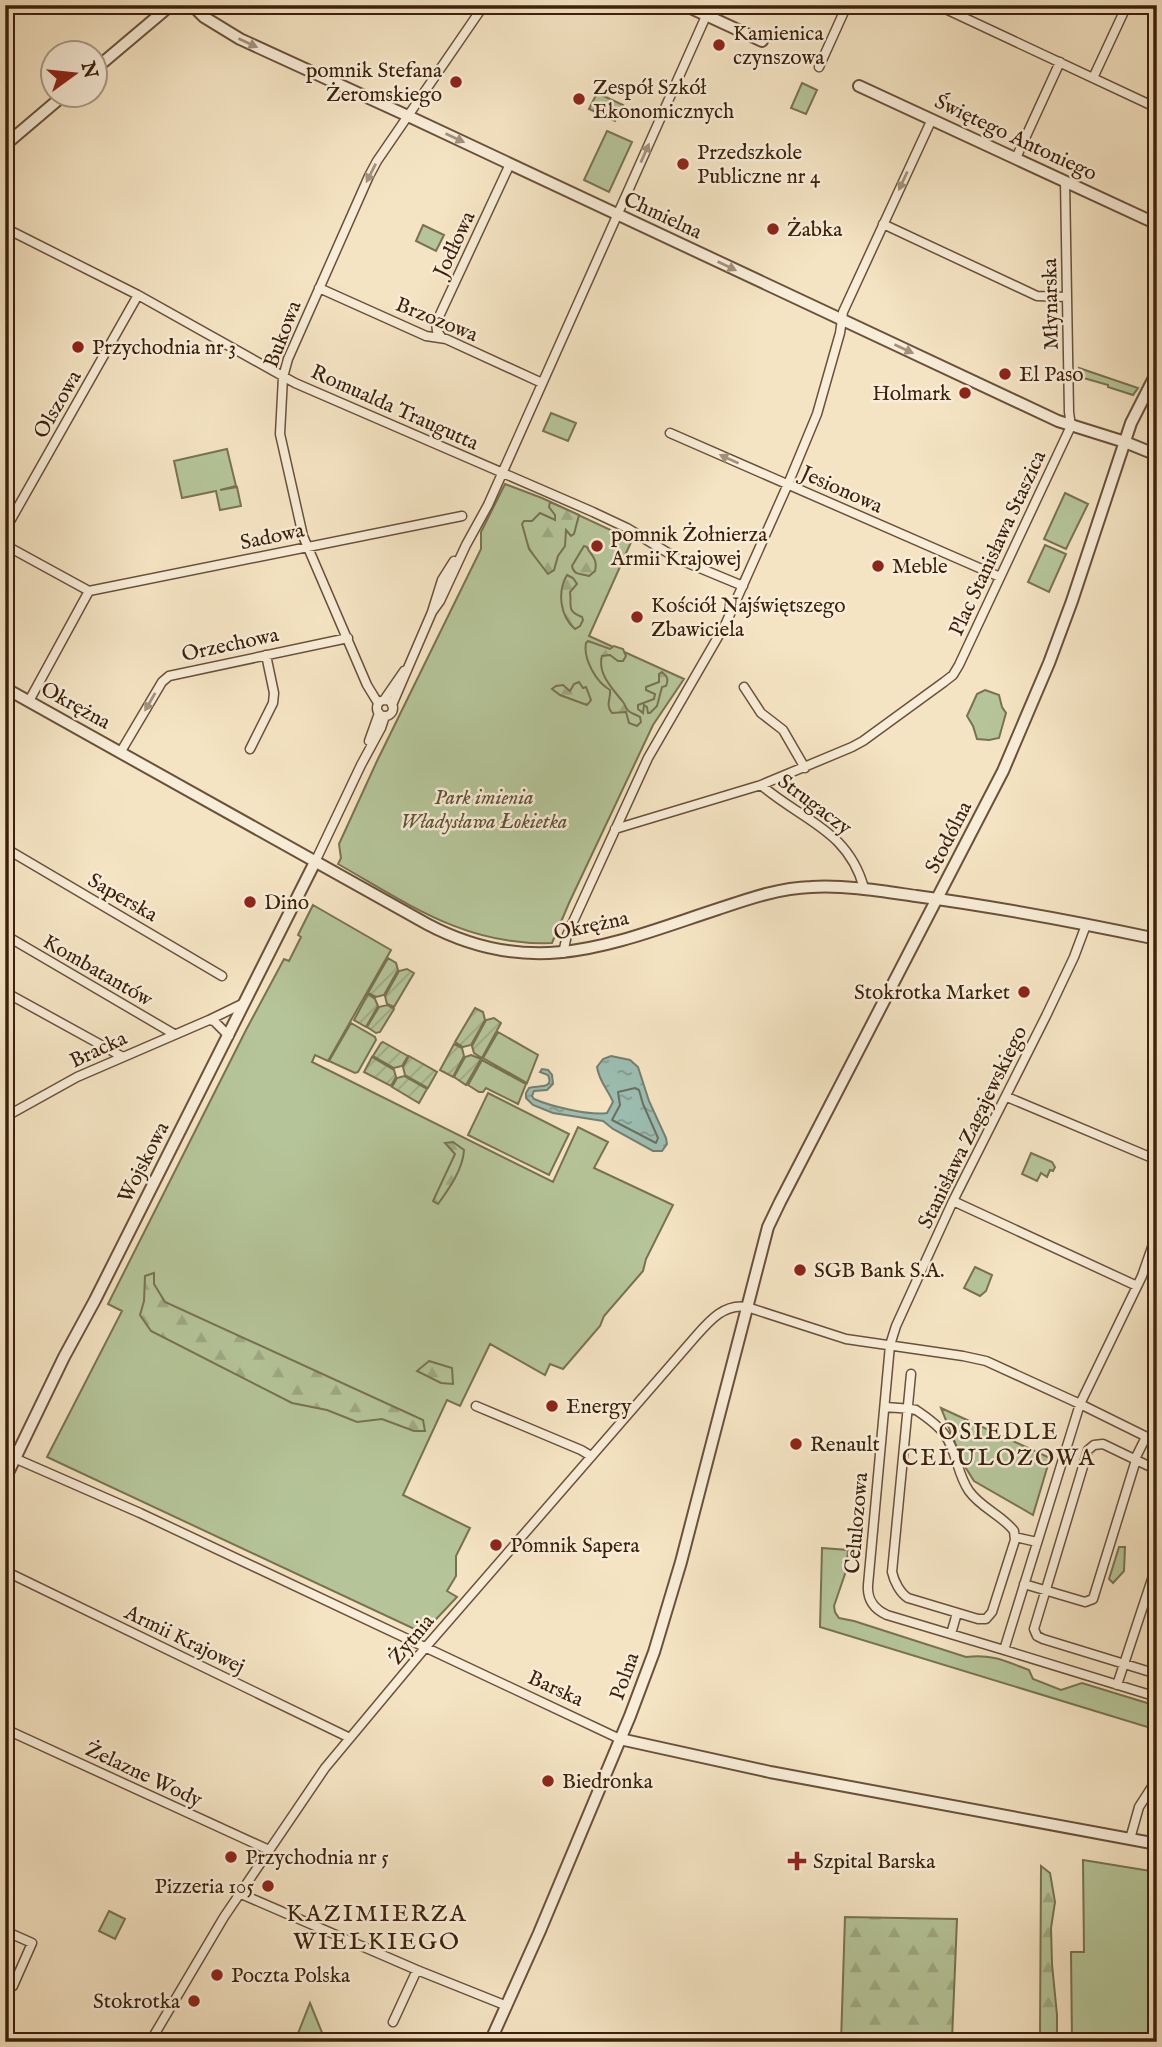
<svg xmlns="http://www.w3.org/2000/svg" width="1162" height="2047" font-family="'IM FELL English',serif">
<defs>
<pattern id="forest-firs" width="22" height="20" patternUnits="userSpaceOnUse" patternTransform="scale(1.75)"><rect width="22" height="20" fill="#b5c599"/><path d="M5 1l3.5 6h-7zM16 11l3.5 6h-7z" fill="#9da983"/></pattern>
<pattern id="garden-furrows" width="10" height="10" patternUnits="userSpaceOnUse" patternTransform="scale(1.75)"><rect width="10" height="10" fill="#b5c599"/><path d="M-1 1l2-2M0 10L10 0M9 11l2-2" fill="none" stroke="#9da983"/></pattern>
<pattern id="water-ripples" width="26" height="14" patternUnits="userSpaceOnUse" patternTransform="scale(1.75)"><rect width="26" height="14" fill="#9cbfb3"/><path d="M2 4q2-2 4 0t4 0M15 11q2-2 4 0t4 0" fill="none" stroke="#809b90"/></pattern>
</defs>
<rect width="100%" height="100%" fill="#f5e4c3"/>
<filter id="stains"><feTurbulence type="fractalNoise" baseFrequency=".00286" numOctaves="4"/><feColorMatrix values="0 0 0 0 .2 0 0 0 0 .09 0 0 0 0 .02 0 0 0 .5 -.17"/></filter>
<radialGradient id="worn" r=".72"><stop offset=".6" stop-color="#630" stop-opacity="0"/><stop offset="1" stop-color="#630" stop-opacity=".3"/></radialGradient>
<path fill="#b5c599" stroke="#787252" stroke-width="2" d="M802 83 817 90 806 114 791 108Z
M597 93 623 105 615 121 589 109Z
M607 131 632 142 609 192 584 180Z
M423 225 444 235 436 251 416 241Z
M1079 368 1138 388 1133 395 1108 387V385L1080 377Z
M551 413 576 423 568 441 543 431Z
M227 449 236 486 220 490 237 487 241 506 220 510 216 491 182 498 174 461Z
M505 484 542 498 632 540 589 636 684 679 653 725 569 903 552 943C466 946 410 905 338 864L341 858 339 844 377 761 481 549V532Z
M1065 493 1088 504 1066 549 1044 539Z
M1045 545 1066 554 1049 592 1028 582Z
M985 690 999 695 1002 707 1006 713 999 738 989 740 977 739 973 726 967 716 977 694Z
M313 905 391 950 328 1061 315 1055 312 1062 553 1182 578 1127 608 1142 594 1168 673 1205 646 1259 643 1271 604 1316 600 1326 563 1369 550 1364 545 1375 490 1344 460 1406 447 1400 403 1495 470 1528 456 1556V1576L447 1591 457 1597 423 1633 47 1457 122 1311 108 1304 246 1030 284 959 289 961 301 937 298 935Z
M351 1023 375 1037 376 1040 358 1072 355 1073 329 1061Z
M498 1032 538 1055 527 1083 483 1058Z
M482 1060 526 1084 518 1104 486 1088 483 1092H479L468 1085Z
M488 1093 569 1134 549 1175 468 1135Z
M1031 1153 1052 1162 1055 1167 1053 1171 1050 1170 1047 1177 1041 1173 1037 1181 1022 1174Z
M975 1267 992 1275 986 1291 980 1296 964 1288Z
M941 1408 1050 1458 1033 1515 974 1481 964 1465Z
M1119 1547H1125L1124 1571 1113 1583 1109 1579Z
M822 1548 848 1550 846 1571 834 1606 835 1612 839 1618 854 1621 966 1657C993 1654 1005 1661 1029 1670L1033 1679 1061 1690 1082 1683 1157 1706V1730L820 1627Z
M1083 1860 1157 1872V2042H1072L1071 1952H1084Z
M109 1911 125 1919 115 1939 99 1931Z
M310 2003 323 2035 318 2042H297L295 2041Z"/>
<path fill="url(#forest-firs)" stroke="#787252" stroke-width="2" d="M550 502 579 515 574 534 571 536 566 530 565 546 558 556 554 570 548 574 529 549 522 524 524 521H532L540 513 555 520V515L549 507Z
M584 546 587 547C591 556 598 558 595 571L589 576C581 573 574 576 572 566Z
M567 575 573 578 577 584 570 592C572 606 566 611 582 617L583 620 580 626 575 629C560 616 557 592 567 575Z
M588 641 610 649 614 646 623 649 626 656 623 661H618L610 655 602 656C597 674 613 689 623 702 627 707 624 708 630 712 633 714 637 715 640 717L641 722 637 726 629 723 626 712 612 713C605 704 611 700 610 690 596 682 583 659 586 643Z
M662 672C667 676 669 679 666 686L662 687 657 706 650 713H648L647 707 644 705 643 713 638 709V705L654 699 655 694 646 690V687L659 682V674Z
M579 682 583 688 586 687 591 700 587 705 560 695 552 689 556 686 563 685 570 691 574 684Z
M453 1142 464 1150C463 1169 449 1189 438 1204L433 1201 455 1154 445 1143Z
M154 1273V1284L165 1302 423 1420 425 1431H414L382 1419 357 1422 327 1410 292 1403 151 1331 140 1315 144 1301 145 1276Z
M429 1361 452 1368 453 1384 441 1383 417 1371Z
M1041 1866 1050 1873 1055 1902 1051 1928 1052 1964 1057 2015V2042H841L845 1917 957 1919 952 2040 1040 2036Z"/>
<path fill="url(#garden-furrows)" stroke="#787252" stroke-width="2" d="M388 958 396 963 398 970 384 995 376 997 368 993Z
M407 969 414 973 394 1007 387 1004 385 996 399 971Z
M368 994 375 999 378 1006 366 1027 354 1020Z
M387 1005 394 1009 380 1032 376 1033 367 1027 379 1007Z
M475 1008 483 1012 485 1020 471 1045 463 1047 455 1042Z
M494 1018 501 1023 482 1058 474 1053 472 1046 486 1020Z
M383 1042 408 1056 402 1066 394 1068 373 1056 381 1043Z
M454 1044 462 1048 464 1056 453 1077 440 1070Z
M471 1055 481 1059 466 1085 454 1077 465 1057Z
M409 1056 437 1072 428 1088 405 1075 403 1067Z
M372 1057 394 1070 396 1077 391 1086 364 1072Z
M404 1076 427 1089 419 1103 392 1087 397 1078Z"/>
<path fill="url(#water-ripples)" stroke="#767f70" stroke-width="2" d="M611 1056 630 1060 638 1067 649 1101 666 1138 667 1144 662 1151H653L613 1129 603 1121 553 1113 533 1105 526 1098V1093L529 1088C536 1085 555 1090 548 1075L540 1072 542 1069 548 1070 552 1075 553 1084 547 1090 534 1091 532 1096 534 1099C550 1106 590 1116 607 1113L613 1102C608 1090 599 1081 597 1067L603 1059Z"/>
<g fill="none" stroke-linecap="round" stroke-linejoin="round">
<path stroke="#6c7060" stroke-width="2" d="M635 1088 639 1090 643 1104 658 1138 656 1143 612 1120 620 1105 618 1092Z"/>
<g stroke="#6a513a" stroke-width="11">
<path id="minor" d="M937 5 1157 108
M819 67 847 5
M1093 78 1127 5
M1016 158 1060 62
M883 224 1037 296 1067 297
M5 228 138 295 295 383 593 512 627 528 678 559 743 586
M319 288 426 336 446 339 542 383
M442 338 437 331 436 323 510 164
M670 433 1000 577
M5 530 138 295
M5 545 89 591
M89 591 462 516
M432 612 440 601 466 545 488 505 706 16
M744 687 761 713 783 730 805 768
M384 700 404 671
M377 708a8 8 0 1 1 16 0a8 8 0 1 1-16 0Z
M29 701 89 591
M378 703 367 685 303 536 280 434 283 377 288 359 369 176 377 161 484 5
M392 705 432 612 442 580 454 561
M369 741 379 713
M250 749 273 703 274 693 266 655
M120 753 162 682 169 676 348 638
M761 785C803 821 848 830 864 888
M615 829 761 785 852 747 863 741 944 682 953 675 959 665 1071 426 1069 412 1065 181
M5 848 222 976
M315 862 361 765 381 728 385 716
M5 935 174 1034
M563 953 567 935 648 758 726 623 788 484 817 414 840 333 843 312 932 119
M5 992 123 1057
M209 1020 244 1003
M1007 1097 1157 1160
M5 1117 77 1077 209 1020 214 1021 229 1036
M953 1201 1137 1286
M1157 1233 1142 1276 1080 1404 1004 1650 1157 1697
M476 1406 581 1450 591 1456
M885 1407C895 1408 906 1408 916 1410 925 1416 938 1425 945 1435 957 1452 957 1474 969 1491 981 1508 1002 1515 1014 1531L1015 1540 992 1612 986 1619H978L908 1598C900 1593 894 1581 892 1572L911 1374
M5 1454 140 1513 620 1739
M1135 1459 1146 1437
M1157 1470 1103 1444 1094 1445 1088 1450 1034 1629 1037 1636 1043 1639 1157 1674
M1015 1537 1037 1542
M5 1571 350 1738
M1024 1584 1085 1602 1093 1599 1136 1460
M951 1634 957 1613
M1004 1650 887 1615C874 1609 867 1600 868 1585L890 1345 896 1326 953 1201 1046 1016 1074 957 1086 925
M1117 1685 1157 1564
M5 1729 269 1850
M5 1824 8 1825 5 1831
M1130 1839 1139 1807 1157 1779
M241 1894 417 1970 507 2006
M5 1931 32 1943 13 1986 5 1991
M393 2022 417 1970
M150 2042 224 1917 325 1768 425 1648 696 1336C710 1320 725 1303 747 1307L846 1339 963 1356 986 1361 1080 1404 1157 1442"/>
</g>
<g stroke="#6a513a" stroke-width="14">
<path id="tertiary" d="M192 5 204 17 240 39 408 116 1058 421 1125 442 1157 455
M684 5 762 41
M94 70 171 5
M859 86 1157 224
M5 145 65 94
M5 688 427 924C534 981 614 943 718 909 748 899 779 888 811 887 846 885 881 891 916 896 997 907 1077 922 1157 939
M5 1479 64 1357 95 1300 315 862
M620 1739 770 1772 1157 1844
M490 2042 539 1933 630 1716 654 1652 681 1562 768 1227 780 1202 1003 771 1049 663 1072 601 1131 423 1157 372"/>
</g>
<use href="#minor" stroke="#f8edd8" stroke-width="8"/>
<use href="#tertiary" stroke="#f8edd8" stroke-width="10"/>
</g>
<defs><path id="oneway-solid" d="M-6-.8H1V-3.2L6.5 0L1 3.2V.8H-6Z" transform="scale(1.75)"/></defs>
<g fill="#a3917c">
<use href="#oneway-solid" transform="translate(248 43) rotate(25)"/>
<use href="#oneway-solid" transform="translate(455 138) rotate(25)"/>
<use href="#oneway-solid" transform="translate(645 153) rotate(-66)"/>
<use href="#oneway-solid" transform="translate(371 173) rotate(117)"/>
<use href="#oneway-solid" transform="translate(903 181) rotate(115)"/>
<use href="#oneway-solid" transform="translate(727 266) rotate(26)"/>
<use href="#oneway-solid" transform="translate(904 349) rotate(25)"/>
<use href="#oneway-solid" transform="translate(729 459) rotate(-156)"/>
<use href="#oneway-solid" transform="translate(150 702) rotate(120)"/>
</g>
<g fill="#8f2418" stroke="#f8edd8" stroke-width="2.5">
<circle cx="719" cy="45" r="7"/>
<circle cx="456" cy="82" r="7"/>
<circle cx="579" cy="99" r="7"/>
<circle cx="683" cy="164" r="7"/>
<circle cx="773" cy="229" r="7"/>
<circle cx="78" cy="347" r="7"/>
<circle cx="1005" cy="374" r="7"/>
<circle cx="965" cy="393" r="7"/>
<circle cx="597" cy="546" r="7"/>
<circle cx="878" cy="566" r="7"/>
<circle cx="637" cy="617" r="7"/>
<circle cx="250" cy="902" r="7"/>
<circle cx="1024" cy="992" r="7"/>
<circle cx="800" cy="1270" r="7"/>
<circle cx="552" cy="1406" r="7"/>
<circle cx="796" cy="1444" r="7"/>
<circle cx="496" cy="1545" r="7"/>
<circle cx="548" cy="1781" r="7"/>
<circle cx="231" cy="1857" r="7"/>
<path d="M793.5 1850.5h7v7h7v7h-7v7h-7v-7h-7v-7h7z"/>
<circle cx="268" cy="1886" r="7"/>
<circle cx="217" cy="1975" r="7"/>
<circle cx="194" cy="2001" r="7"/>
</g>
<g text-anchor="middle" stroke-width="5" stroke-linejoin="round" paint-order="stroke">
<g font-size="21" fill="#3c200c" stroke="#f8edd8" text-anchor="start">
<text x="733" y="40">Kamienica<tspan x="733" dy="24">czynszowa</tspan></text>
<text x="442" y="77" text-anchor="end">pomnik Stefana<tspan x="442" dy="24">Żeromskiego</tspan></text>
<text x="593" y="94">Zespół Szkół<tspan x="593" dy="24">Ekonomicznych</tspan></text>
<text x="697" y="159">Przedszkole<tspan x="697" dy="24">Publiczne nr 4</tspan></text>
<text x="787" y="236">Żabka</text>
<text x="92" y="354">Przychodnia nr 3</text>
<text x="1019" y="381">El Paso</text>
<text x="951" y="400" text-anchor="end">Holmark</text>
<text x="611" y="541">pomnik Żołnierza<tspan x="611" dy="24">Armii Krajowej</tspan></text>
<text x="892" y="573">Meble</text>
<text x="651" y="612">Kościół Najświętszego<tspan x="651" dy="24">Zbawiciela</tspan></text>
<text x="264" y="909">Dino</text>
<text x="1010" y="999" text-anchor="end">Stokrotka Market</text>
<text x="814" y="1277">SGB Bank S.A.</text>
<text x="566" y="1413">Energy</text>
<text x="810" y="1451">Renault</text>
<text x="510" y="1552">Pomnik Sapera</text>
<text x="562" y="1788">Biedronka</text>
<text x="245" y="1864">Przychodnia nr 5</text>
<text x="813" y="1868">Szpital Barska</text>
<text x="254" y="1893" text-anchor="end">Pizzeria 105</text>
<text x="231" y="1982">Poczta Polska</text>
<text x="180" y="2008" text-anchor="end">Stokrotka</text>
</g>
<g font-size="21" fill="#3c200c" stroke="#f8edd8">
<text transform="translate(1016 137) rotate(25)" y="7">Świętego Antoniego</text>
<text transform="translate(663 215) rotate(25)" y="7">Chmielna</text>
<text transform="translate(454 244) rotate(-65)" y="7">Jodłowa</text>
<text transform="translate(1050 304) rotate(-91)" y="7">Młynarska</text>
<text transform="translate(437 319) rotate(22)" y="7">Brzozowa</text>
<text transform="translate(282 334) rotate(-69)" y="7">Bukowa</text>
<text transform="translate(57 404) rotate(-60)" y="7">Olszowa</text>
<text transform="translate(395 407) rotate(24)" y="7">Romualda Traugutta</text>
<text transform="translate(842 489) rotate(24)" y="7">Jesionowa</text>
<text transform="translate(272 536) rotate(-12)" y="7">Sadowa</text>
<text transform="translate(997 543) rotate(-65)" y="7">Plac Stanisława Staszica</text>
<text transform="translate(230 644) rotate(-12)" y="7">Orzechowa</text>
<text transform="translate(76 705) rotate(29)" y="7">Okrężna</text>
<text transform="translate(815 804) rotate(37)" y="7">Strugaczy</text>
<text transform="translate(948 837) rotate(-63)" y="7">Stodólna</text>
<text transform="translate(123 897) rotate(30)" y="7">Saperska</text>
<text transform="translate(591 925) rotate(-12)" y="7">Okrężna</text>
<text transform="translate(98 970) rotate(30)" y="7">Kombatantów</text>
<text transform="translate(98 1049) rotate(-25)" y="7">Bracka</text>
<text transform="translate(972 1127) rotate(-64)" y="7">Stanisława Zagajewskiego</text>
<text transform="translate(143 1162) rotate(-63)" y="7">Wojskowa</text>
<text transform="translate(856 1523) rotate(-85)" y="7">Celulozowa</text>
<text transform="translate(185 1639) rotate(26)" y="7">Armii Krajowej</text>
<text transform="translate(411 1639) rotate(-50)" y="7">Żytnia</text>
<text transform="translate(624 1676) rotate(-70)" y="7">Polna</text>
<text transform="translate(556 1688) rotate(25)" y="7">Barska</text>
<text transform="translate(144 1774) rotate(25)" y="7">Żelazne Wody</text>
</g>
<g font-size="21" font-style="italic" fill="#605236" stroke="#f8edd8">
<text x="484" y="804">Park imienia<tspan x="484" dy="24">Władysława Łokietka</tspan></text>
</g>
<g font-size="23" letter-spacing="2" fill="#3c200c" stroke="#f8edd8">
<text x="999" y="1439">OSIEDLE<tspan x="999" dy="26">CELULOZOWA</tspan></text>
</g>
<g font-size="24" letter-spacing="2" fill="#3c200c" stroke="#f8edd8">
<text x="377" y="1921">KAZIMIERZA<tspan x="377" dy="28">WIELKIEGO</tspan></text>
</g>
</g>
<rect width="1162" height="2047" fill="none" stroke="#f5e4c3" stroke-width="28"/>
<rect x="7" y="7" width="1148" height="2033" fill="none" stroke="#3c200c" stroke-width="3.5"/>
<rect x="14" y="14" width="1134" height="2019" fill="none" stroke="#3c200c" stroke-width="2"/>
<g transform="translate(74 74) rotate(75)"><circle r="33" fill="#f8edd8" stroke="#ad9b86" stroke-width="2"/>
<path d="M0-5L12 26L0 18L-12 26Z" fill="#8f2418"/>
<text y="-10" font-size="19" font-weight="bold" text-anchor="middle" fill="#3c200c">N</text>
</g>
<rect width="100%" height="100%" filter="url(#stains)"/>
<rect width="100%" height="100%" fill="url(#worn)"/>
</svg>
